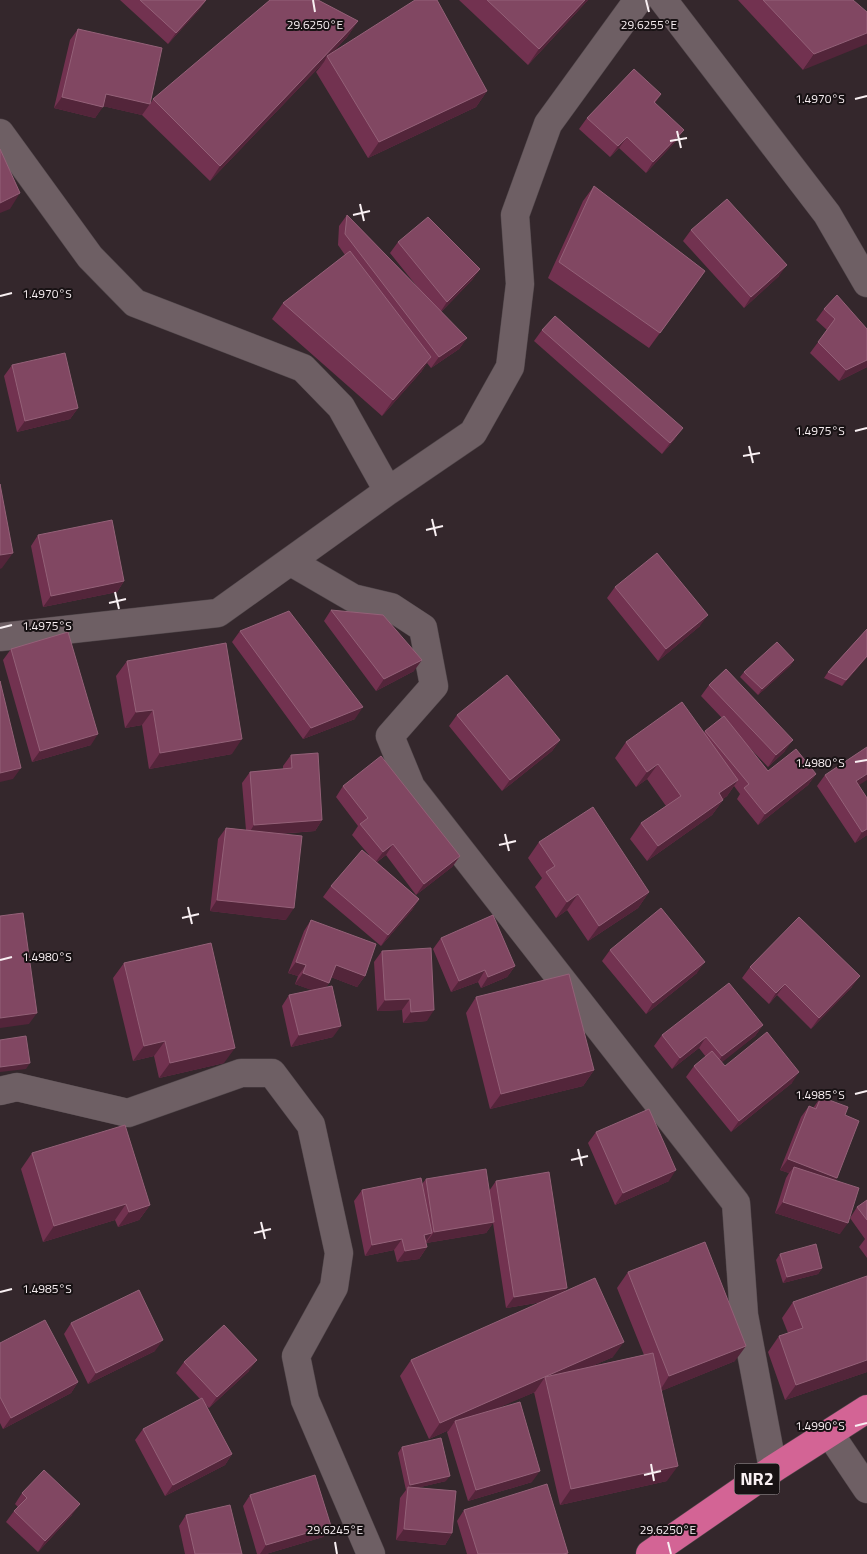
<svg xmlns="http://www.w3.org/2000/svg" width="867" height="1554" font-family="'Titillium Web',sans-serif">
<rect width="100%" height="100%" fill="#34272c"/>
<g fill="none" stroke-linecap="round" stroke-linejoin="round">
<g stroke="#50464a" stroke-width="29">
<path id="minor" d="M663 0 827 214 867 283
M0 133 90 257 135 303 303 368 341 407 388 491
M291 562 353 598 391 607 423 628 434 686 390 736 411 787 736 1203 744 1315 773 1469
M0 637 218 613 388 491 473 433 510 367 520 284 515 215 548 124 638 0
M0 1091 17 1087 128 1113 241 1073H272L311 1125 339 1253 334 1287 296 1356 305 1400 371 1554
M830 1434 867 1489"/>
</g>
<g stroke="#50464a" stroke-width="29">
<path id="highway" d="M650 1554 773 1469 867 1409"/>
</g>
<use href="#minor" stroke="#6e5f64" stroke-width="28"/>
<use href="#highway" stroke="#d36495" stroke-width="28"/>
</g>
<path fill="#723250" d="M120 0H206L198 11 168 44Z
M459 0H588L528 65Z
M738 0H853L803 70Z
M358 21 347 37 331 54 487 91 476 107 368 158 316 72 324 62 210 181 142 115 103 106 95 118 54 108 70 40 78 29 150 104 153 99Z
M661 94 655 103 676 141 646 173 619 148 610 157 579 129 587 118Z
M594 186 705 271 649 348 548 278 583 201Z
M347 215 419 289 390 253 398 242 480 269 472 280 441 312 467 338 459 349 431 368 427 363 421 372 382 416 272 319 283 303 345 255 338 245 339 226Z
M691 230 779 276 744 308 683 241Z
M837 295 867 367 839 381 810 353 827 330 816 320 824 309Z
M542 330 675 439 662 454 534 341Z
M12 365 78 408 70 419 17 432 4 376Z
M38 535 124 581 117 592 43 607 31 546Z
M615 587 700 626 658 661 607 598Z
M331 610 414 671 376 691 324 621Z
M867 629V657L842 686 824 678 828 672Z
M240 631 355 719 303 739 232 642Z
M11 649 91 745 32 762 3 660Z
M794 660 790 666 758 695 740 677 744 672Z
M127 661 232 754 149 769 142 725 125 728 116 676Z
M709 685 785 751 768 767 746 744 768 771 816 774 808 785 758 825 737 799 740 794 734 786 727 796 723 799V800L712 815 647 861 630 839 641 823 666 806 647 779 636 787 615 758 626 742 704 733 705 731 722 718 701 696Z
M457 715 560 740 552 751 502 791 449 726Z
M291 755 322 820 315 831 279 834 286 920 210 911 218 839 226 828 246 830 242 783 250 772 283 769V766Z
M825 775 859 786 867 798V835L855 843 817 786Z
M343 786 460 856 452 867 416 895 386 855 377 862 419 899 412 910 381 946 323 897 331 886 369 855 352 835 358 826 336 797Z
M539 842 649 892 638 908 588 941 567 910 556 918 535 887 542 878 528 858Z
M311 920 365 976 357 987 331 977 329 983 326 987 333 1037 291 1047 282 1006 289 995 312 990 295 984 298 976 288 973 304 931Z
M441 938 515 966 507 977 481 988 478 982 451 992 433 949Z
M610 950 697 973 646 1014 602 961Z
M382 951 427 1021 403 1023 402 1010 377 1011 374 962Z
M124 963 224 1063 159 1078 154 1056 133 1061 113 978Z
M750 967 852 987 811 1029 777 995 769 1004 742 978Z
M476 997 594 1070 583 1086 490 1109 466 1013Z
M763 1025 755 1036 721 1062 725 1066 792 1083 731 1132 686 1077 694 1066 706 1057 699 1048 672 1069 654 1046 662 1035Z
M821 1097 845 1115 836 1180 840 1234 775 1213 786 1178 789 1173 780 1170 801 1117 809 1106 813 1108Z
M596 1132 669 1181 615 1205 588 1143Z
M32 1153 150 1205 139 1220 118 1227 115 1220 43 1242 21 1169Z
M426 1179 489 1191 496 1181 564 1292 613 1357 592 1366 644 1355 617 1288 628 1272 735 1361 661 1391 667 1481 560 1505 534 1392H535L497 1408 532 1482 468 1501 447 1432 449 1430 429 1439 400 1376 411 1360 542 1302 506 1308 493 1223 486 1233 426 1243V1241L425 1242 427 1247 419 1259 397 1262 394 1250 365 1256 354 1201 362 1190 422 1184Z
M867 1200V1258L859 1247 865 1239 850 1218 857 1207Z
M780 1254 822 1268 818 1274 783 1283 776 1260Z
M793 1302 867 1372 785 1400 768 1352 779 1336 788 1333 782 1318Z
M71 1323 155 1351 88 1384 64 1334Z
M0 1343 78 1382 71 1393 3 1429 0 1423Z
M184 1362 249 1371 209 1408 206 1405 232 1454 225 1465 165 1496 135 1440 143 1429 200 1399 176 1373Z
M402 1447 446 1481 416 1488 452 1533 445 1545 396 1540 400 1498 406 1490 398 1453Z
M22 1493 72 1515 38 1552 6 1522 14 1511 18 1507 15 1504Z
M250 1495 331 1526 323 1537 266 1554H257L243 1506Z
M464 1510 568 1553 567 1554H467L457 1521Z
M186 1515 242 1554H185L179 1526Z"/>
<path fill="#53253a" d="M206 0 198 11 168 44 176 33Z
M585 0H588L528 65 539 49Z
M358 21 347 37 328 57 327 56 324 62 210 181 220 166Z
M867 33V44L803 70 814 54Z
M487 91 476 107 368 158 379 142Z
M106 94 150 104 142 115 98 105Z
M62 97 103 107 95 118 54 108Z
M684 130 676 141 646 173 653 162Z
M627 137 619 148 610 157 618 146Z
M20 193 10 209 0 213V203Z
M787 265 779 276 744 308 751 297Z
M480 269 472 280 439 314 447 302Z
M705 271 695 286 649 348 660 333Z
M467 338 459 349 431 368 439 357Z
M431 357 421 372 382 416 393 400Z
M867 360V367L839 381 846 370Z
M78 408 70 419 17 432 25 421Z
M683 428 675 439 662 454 670 443Z
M13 553 2 568 0 569V555Z
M124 581 117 592 43 607 51 596Z
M708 615 700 626 658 661 666 649Z
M867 656V657L842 686 846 680Z
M422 660 414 671 376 691 384 679Z
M794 660 790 666 758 695 762 689Z
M363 707 355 719 303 739 311 728Z
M153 710 142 725 125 728 136 712Z
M98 734 91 745 32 762 40 751Z
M242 739 232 754 149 769 160 753Z
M560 740 552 751 502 791 510 780Z
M793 740 785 751 768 767 776 755Z
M658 764 647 779 636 787 647 772Z
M21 768 13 779 0 782V773Z
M816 774 808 785 758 825 765 814Z
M867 774V780L848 792 856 781Z
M738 780 727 796 708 809 719 793Z
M723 800 712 815 647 861 658 846Z
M322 820 315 831 247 836 254 825Z
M867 829V835L855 843 862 832Z
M393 844 386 855 375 863 383 852Z
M460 856 452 867 416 895 424 884Z
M649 892 638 908 588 941 599 926Z
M578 894 567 910 556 918 567 902Z
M419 899 412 910 381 946 388 935Z
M217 900 294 908 286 920 210 911Z
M296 962 306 965 298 976 288 973Z
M705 962 697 973 646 1014 653 1003Z
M336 965 365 976 357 987 328 976Z
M515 966 507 977 481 988 488 977Z
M485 970 478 982 451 992 459 981Z
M303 973 329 983 322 994 295 984Z
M860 976 852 987 811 1029 819 1018Z
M785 984 777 995 769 1004 776 993Z
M410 999 402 1010 377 1011 385 1000Z
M434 1010 427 1021 403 1023 411 1012Z
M37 1013 29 1024 0 1028V1018Z
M763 1025 755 1036 715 1068 722 1056Z
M341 1026 333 1037 291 1047 299 1035Z
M706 1037 699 1048 672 1069 680 1058Z
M165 1041 154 1056 133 1061 144 1046Z
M235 1048 224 1063 159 1078 170 1063Z
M30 1063 26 1069 0 1072V1067Z
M594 1070 583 1086 490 1109 501 1094Z
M799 1072 792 1083 731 1132 739 1121Z
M788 1159 837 1178 829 1189 794 1167 789 1173 780 1170Z
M676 1170 669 1181 615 1205 623 1193Z
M783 1202 848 1223 840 1234 775 1213Z
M126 1204 115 1220 43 1242 54 1226Z
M150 1205 139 1220 118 1227 129 1212Z
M494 1222 486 1233 426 1243 434 1232Z
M432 1233 424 1244V1235Z
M402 1239 394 1250 365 1256 372 1245Z
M427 1247 419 1259 397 1262 405 1251Z
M822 1268 818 1274 783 1283 787 1277Z
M567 1288 559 1299 506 1308 514 1297Z
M163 1340 155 1351 88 1384 96 1373Z
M624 1342 613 1357 547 1386 545 1377 535 1392 457 1426 455 1421 449 1430 429 1439 440 1423Z
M746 1346 735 1361 659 1392 669 1376Z
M257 1360 249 1371 209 1408 217 1397Z
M867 1360V1372L785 1400 796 1385Z
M78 1382 71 1393 3 1429 11 1418Z
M232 1454 225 1465 165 1496 173 1485Z
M678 1466 667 1481 560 1505 571 1489Z
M540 1471 532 1482 468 1501 476 1490Z
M450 1476 446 1481 408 1490V1488L410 1485Z
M80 1504 72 1515 38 1552 45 1541Z
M331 1526 323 1537 266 1554H260L266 1545Z
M404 1529 452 1533 445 1545 396 1540Z"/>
<path fill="#814762" stroke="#946178" d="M140 0H206L176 33Z
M270 0H318L358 21 220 166 153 99Z
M415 0H437L487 91 379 142 327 56Z
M487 0H585L539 49Z
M763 0H853L867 12V33L814 54Z
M78 29 162 48 150 104 106 94 103 107 62 97Z
M634 69 661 94 654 102 684 130 653 162 627 137 618 146 587 118Z
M0 149 20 193 0 203Z
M594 186 705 271 660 333 559 262Z
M727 199 787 265 751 297 691 230Z
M347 215 467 338 439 357 345 234Z
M428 217 480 269 447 302 398 242Z
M350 251 431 357 393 400 283 303Z
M837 295 867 329V360L846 370 818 342 835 319 824 309Z
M555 316 683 428 670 443 542 330Z
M65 353 78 408 25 421 12 365Z
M0 484 13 553 0 555Z
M112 520 124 581 51 596 38 535Z
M657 553 708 615 666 649 615 587Z
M331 610 383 615 422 660 384 679Z
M289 611 363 707 311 728 240 631Z
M867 629V656L846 680 828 672Z
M68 632 98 734 40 751 11 649Z
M777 642 794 660 762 689 744 672Z
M226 643 242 739 160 753 153 710 136 712 127 661Z
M726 669 793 740 776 755 709 685Z
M507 675 560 740 510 780 457 715Z
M0 681 21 768 0 773Z
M682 702 738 780 719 793 723 800 658 846 641 823 681 796 658 764 647 772 626 742Z
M724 716 768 771 796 749 816 774 765 814 744 788 749 784 705 731Z
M867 747V774L856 781 867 798V829L862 832 825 775Z
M318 753 322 820 254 825 250 772 292 768 291 755Z
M381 756 460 856 424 884 393 844 383 852 360 824 368 818 343 786Z
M593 807 649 892 599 926 578 894 567 902 546 872 555 866 539 842Z
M226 828 302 836 294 908 217 900Z
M362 850 419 899 388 935 331 886Z
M661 908 705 962 653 1003 610 950Z
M23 913 37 1013 0 1018V916Z
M493 915 515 966 488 977 485 970 459 981 441 938Z
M799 917 860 976 819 1018 785 984 776 993 750 967Z
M311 920 376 944 365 976 336 965 329 983 303 973 306 965 296 962Z
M211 943 235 1048 170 1063 165 1041 144 1046 124 963Z
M431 948 434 1010 411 1012 410 999 385 1000 382 951Z
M569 974 594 1070 501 1094 476 997Z
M729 983 763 1025 722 1056 706 1037 680 1058 662 1035Z
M332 986 341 1026 299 1035 289 995Z
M767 1032 799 1072 739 1121 694 1066 712 1051 725 1066Z
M26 1036 30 1063 0 1067V1040Z
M821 1097 848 1107 845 1115 859 1121 837 1178 788 1159 809 1106 816 1109Z
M649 1109 676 1170 623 1193 596 1132Z
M125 1125 150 1205 129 1212 126 1204 54 1226 32 1153Z
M794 1167 859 1188 848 1223 783 1202Z
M486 1169 494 1222 434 1232 426 1179Z
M549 1172 567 1288 514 1297 496 1181Z
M421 1178 432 1233 424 1235 427 1247 405 1251 402 1239 372 1245 362 1190Z
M867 1200V1220L857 1207Z
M705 1242 746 1346 669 1376 628 1272Z
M816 1244 822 1268 787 1277 780 1254Z
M867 1276V1360L796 1385 779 1336 803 1328 793 1302Z
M595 1278 624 1342 440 1423 411 1360Z
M139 1290 163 1340 96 1373 71 1323Z
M45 1320 78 1382 11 1418 0 1397V1343Z
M224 1325 257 1360 217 1397 184 1362Z
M653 1353 678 1466 571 1489 545 1377Z
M202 1398 232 1454 173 1485 143 1429Z
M520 1402 540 1471 476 1490 455 1421Z
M441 1438 450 1476 410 1485 402 1447Z
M44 1470 80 1504 45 1541 14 1511 27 1498 22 1493Z
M315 1475 331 1526 266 1545 250 1495Z
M547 1484 568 1553 563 1554H478L464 1510Z
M408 1487 456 1491 452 1533 404 1529Z
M230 1505 242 1554H195L186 1515Z"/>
<path fill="none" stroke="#f9f0f3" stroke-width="2" d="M313 0 315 12M646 0 649 12M855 99 867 96M677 131 681 148M670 141 687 138M360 204 364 221M353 215 370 211M0 296 12 293M855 431 867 428M749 446 753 463M743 456 760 453M432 519 436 536M426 530 443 526M115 592 119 609M109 603 126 599M0 628 12 625M855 762 867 760M505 834 509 851M499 845 516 841M188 907 192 924M182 918 199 914M0 960 12 957M855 1094 867 1091M578 1149 582 1166M571 1160 588 1156M261 1222 265 1239M254 1233 271 1229M0 1292 12 1289M855 1426 867 1423M651 1464 654 1481M644 1475 661 1471M335 1542 337 1554M668 1542 671 1554"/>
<g text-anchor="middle" stroke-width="4" stroke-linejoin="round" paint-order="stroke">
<rect fill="#181214" stroke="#b6adb0" stroke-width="1" x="734.5" y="1463.5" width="45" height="31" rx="4"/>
<g font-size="18" font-weight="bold" fill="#f9f0f3">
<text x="757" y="1485">NR2</text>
</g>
</g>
<g font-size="12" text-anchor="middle" fill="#f9f0f3" stroke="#181214" stroke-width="4" stroke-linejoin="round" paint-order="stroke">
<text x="315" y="29">29.6250°E</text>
<text x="649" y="29">29.6255°E</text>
<text x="820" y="103">1.4970°S</text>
<text x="47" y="298">1.4970°S</text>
<text x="820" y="435">1.4975°S</text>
<text x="47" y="630">1.4975°S</text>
<text x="820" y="767">1.4980°S</text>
<text x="47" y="961">1.4980°S</text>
<text x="820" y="1099">1.4985°S</text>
<text x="47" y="1293">1.4985°S</text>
<text x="820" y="1430">1.4990°S</text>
<text x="335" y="1534">29.6245°E</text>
<text x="668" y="1534">29.6250°E</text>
</g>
</svg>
